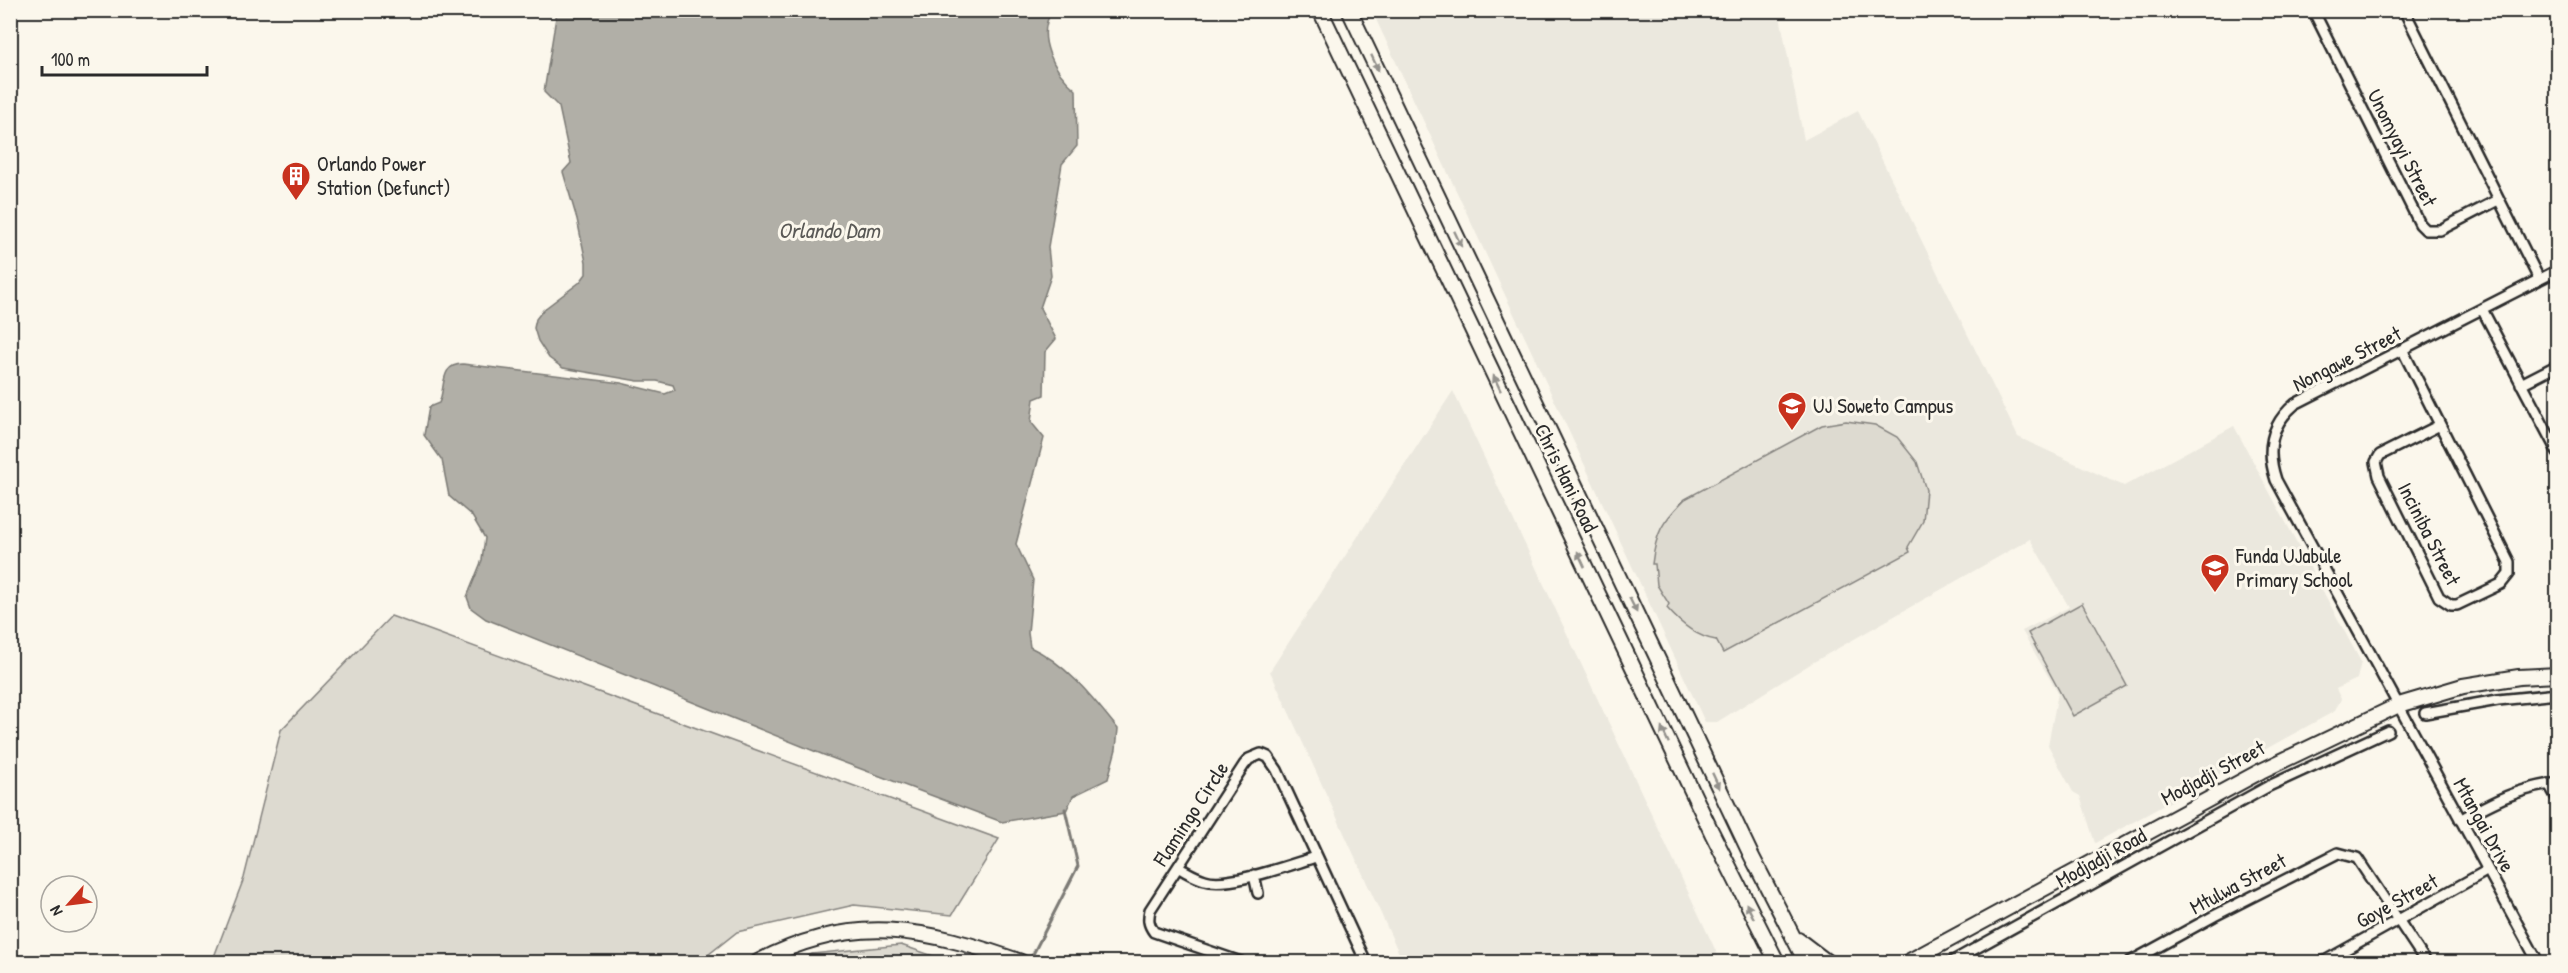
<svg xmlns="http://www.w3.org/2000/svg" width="2568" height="973" font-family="'Patrick Hand',sans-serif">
<rect width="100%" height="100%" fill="#fbf7ec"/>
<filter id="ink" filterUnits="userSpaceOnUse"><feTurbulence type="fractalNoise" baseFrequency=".0167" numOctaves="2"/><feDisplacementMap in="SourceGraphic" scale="12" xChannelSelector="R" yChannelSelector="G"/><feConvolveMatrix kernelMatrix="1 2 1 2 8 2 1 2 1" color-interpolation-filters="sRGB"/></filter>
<g filter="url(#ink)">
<path fill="#ebe8de" d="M1372 11H1779L1804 140 1858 111 2018 437 2124 486 2234 426 2361 662 2357 679 2336 689 2341 699 2335 711 2095 843 2080 796 2073 792 2048 745 2058 693 2022 631 2069 607 2030 539 1812 663 1717 722H1705Z
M1453 391 1721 962H1403L1270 671Z"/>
<path fill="#dddad0" stroke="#84827e" stroke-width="1.5" d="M1846 421 1875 425 1897 437 1917 462 1926 490 1923 521 1908 547 1910 552 1723 653 1716 640C1696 637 1679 622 1667 608L1669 604 1657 585 1655 564H1652C1656 532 1662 522 1685 499L1822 425Z
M2082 603 2127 686 2073 716 2028 633Z
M391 616 999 839 952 915 854 905 737 932 699 962H212L244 878 281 730Z
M901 945 951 962H796L812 954Z"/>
<path fill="#b1afa7" stroke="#7b7a75" stroke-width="1.5" d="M557 11H1052C1035 37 1054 72 1076 90L1077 146 1062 164 1048 247 1051 276 1040 308 1056 339 1045 352 1044 395 1034 399 1031 422 1044 438 1016 544 1033 580 1028 633 1030 647C1067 664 1093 698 1118 729L1116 749 1108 779 1073 796 1066 811 1002 822 824 755 486 619 471 608 467 597 482 560 485 538 472 516 449 496 442 460 424 435 429 407 439 403C446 387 439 364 463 364L621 383 665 394 675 390 673 385 657 381H638L563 368 549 358 538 341 534 328 536 319 543 310 580 282 586 274V262L577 219 563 172 571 163 559 107 544 92Z"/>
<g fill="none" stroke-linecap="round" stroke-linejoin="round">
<path stroke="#7b7a75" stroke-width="3" d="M1029 962 1078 866 1065 809"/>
<g stroke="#2b2b2b" stroke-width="14">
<path id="street" d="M2313 10 2420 224 2426 230H2440L2498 200
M2404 10 2539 279
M2482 309 2558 453
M2403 351 2509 562V574L2501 584 2457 605H2451L2439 597 2379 476 2376 462 2380 455 2440 425
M2521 384 2558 365
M2425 713 2498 700 2558 694
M2549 784 2558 800
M2460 820C2494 801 2519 788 2558 783
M1179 868C1187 872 1196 878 1205 880 1228 888 1292 864 1316 857
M1254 875 1258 893
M1241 962 1154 932C1148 924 1148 919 1150 910L1244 765 1249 759 1261 754 1268 757 1277 770 1366 962
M1951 962 2269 786 2388 731
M2130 962 2214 916 2338 853 2357 858 2426 962
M2323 962 2488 870
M2538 962 2276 480C2266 450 2270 425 2295 404L2558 270"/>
</g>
<g stroke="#2b2b2b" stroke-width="18">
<path id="secondary" d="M1320 10 1712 833 1777 962
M1349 10 1751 855 1806 962
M1798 940 1827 962
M758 962C853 912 925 928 1021 962
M1908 962 2261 771 2399 705 2463 686 2519 677 2558 675"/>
</g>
<use href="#street" stroke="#fbf7ec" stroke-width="9"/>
<use href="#secondary" stroke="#fbf7ec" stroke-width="14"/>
</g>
<defs><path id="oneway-solid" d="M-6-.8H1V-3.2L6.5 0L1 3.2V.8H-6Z" transform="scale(1.5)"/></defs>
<g fill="#93918c">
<use href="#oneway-solid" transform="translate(1375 63) rotate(65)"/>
<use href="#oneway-solid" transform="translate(1458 239) rotate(65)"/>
<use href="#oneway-solid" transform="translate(1497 383) rotate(-115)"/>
<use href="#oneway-solid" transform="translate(1581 559) rotate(-115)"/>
<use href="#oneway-solid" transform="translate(1633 605) rotate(64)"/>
<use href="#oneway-solid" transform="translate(1665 735) rotate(-115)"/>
<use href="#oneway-solid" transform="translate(1716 781) rotate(65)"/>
<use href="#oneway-solid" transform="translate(1750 911) rotate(-117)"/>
</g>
</g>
<defs>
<g id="building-pin" transform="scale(1.5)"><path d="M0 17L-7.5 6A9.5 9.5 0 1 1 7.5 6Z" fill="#c8321e" stroke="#fbf7ec"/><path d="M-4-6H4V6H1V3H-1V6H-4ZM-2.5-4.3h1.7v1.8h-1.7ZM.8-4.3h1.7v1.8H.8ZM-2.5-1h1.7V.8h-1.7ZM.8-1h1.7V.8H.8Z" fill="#fff"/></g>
<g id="university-pin" transform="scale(1.5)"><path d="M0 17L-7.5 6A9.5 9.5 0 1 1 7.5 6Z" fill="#c8321e" stroke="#fbf7ec"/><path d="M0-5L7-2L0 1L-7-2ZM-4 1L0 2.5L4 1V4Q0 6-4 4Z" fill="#fff"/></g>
<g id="school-pin" transform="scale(1.5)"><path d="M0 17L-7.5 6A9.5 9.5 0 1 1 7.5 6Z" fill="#c8321e" stroke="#fbf7ec"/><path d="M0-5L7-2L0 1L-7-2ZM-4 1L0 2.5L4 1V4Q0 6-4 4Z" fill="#fff"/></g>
</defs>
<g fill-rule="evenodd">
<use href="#building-pin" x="296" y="176"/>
<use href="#university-pin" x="1792" y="406"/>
<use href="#school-pin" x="2215" y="568"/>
</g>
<g text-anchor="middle" stroke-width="6" stroke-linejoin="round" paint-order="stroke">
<g font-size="21" fill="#2b2b2b" stroke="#fbf7ec">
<text transform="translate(2402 148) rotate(63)" y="7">Unomyayi Street</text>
<text transform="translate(2347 359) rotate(-27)" y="7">Nongawe Street</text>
<text transform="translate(1566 478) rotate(64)" y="7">Chris Hani Road</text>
<text transform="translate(2429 534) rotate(63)" y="7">Inciniba Street</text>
<text transform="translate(2213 773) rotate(-28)" y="7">Modjadji Street</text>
<text transform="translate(1191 814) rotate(-57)" y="7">Flamingo Circle</text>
<text transform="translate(2484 825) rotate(61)" y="7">Mtangai Drive</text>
<text transform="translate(2101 858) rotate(-29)" y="7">Modjadji Road</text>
<text transform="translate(2238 884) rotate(-28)" y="7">Mtulwa Street</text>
<text transform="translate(2397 901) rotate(-29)" y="7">Goye Street</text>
</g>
<g font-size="21" fill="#2b2b2b" stroke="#fbf7ec" text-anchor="start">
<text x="317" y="171">Orlando Power<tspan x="317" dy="24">Station (Defunct)</tspan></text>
<text x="1813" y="413">UJ Soweto Campus</text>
<text x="2236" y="563">Funda UJabule<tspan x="2236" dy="24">Primary School</tspan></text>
</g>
<g font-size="22" font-style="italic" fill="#5a5956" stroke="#fbf7ec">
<text x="829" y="238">Orlando Dam</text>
</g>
</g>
<rect width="2568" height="973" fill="none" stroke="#fbf7ec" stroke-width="36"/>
<rect x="18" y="18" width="2532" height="937" fill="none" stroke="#2b2b2b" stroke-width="2" filter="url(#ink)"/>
<g transform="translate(69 904) rotate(242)"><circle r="28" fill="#fbf7ec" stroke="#a8a59f" stroke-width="1.5"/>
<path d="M0-4.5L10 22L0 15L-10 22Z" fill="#c8321e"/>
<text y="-9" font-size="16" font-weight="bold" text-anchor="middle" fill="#2b2b2b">N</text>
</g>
<path d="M42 66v9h165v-9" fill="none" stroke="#2b2b2b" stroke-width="3"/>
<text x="51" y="66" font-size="18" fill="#2b2b2b" stroke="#fbf7ec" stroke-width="4.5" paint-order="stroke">100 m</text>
</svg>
